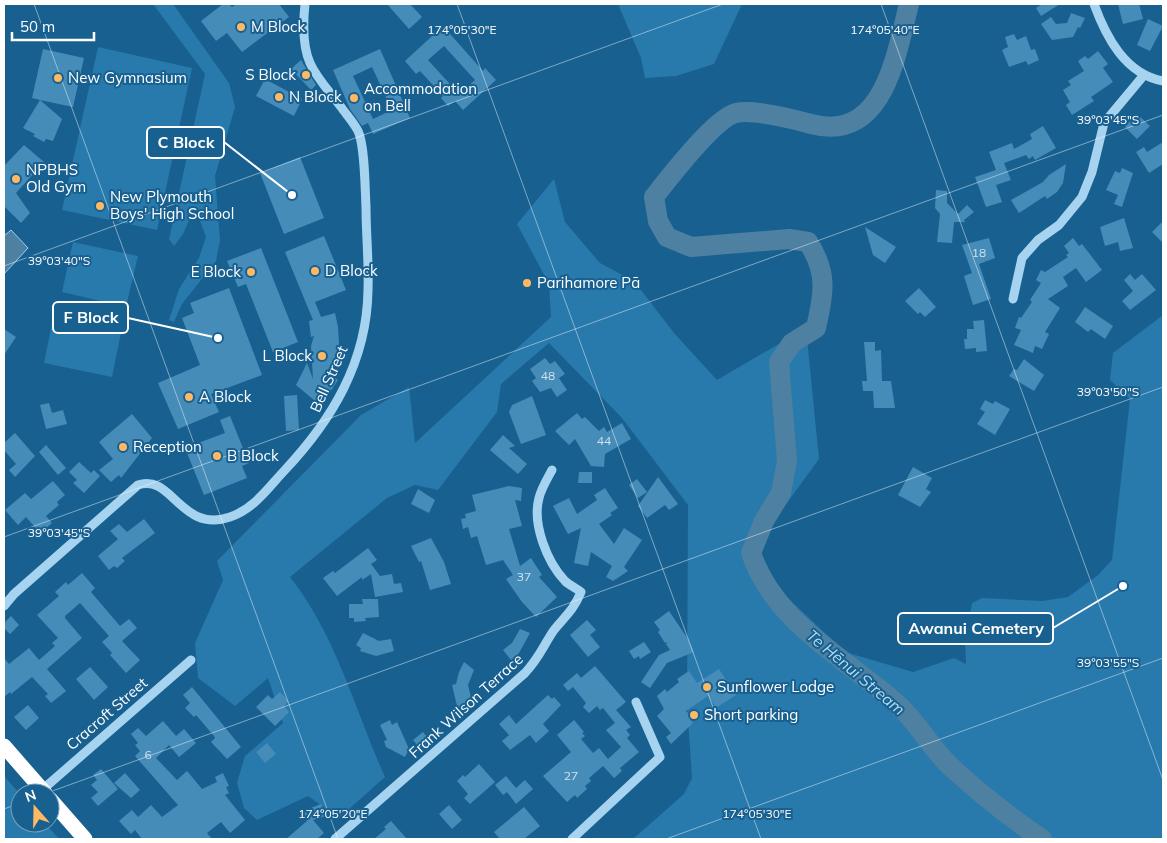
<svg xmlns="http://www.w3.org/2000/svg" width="1167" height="843" font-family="Mulish,sans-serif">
<rect width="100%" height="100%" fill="#186090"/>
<path fill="#2879ac" d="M153 4H173L229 83 235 107 215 176 220 240 216 261 182 304 174 322 169 320 179 289 199 258 206 237 199 218H190L183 234 174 246 169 239 205 74Z
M618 4H742L714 64 676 76 645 78 641 58Z
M98 47 192 68 157 230 62 210Z
M554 179 565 222 600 263 634 281 674 333 717 380 806 328 819 459 763 536 759 555 774 585 845 652 913 672 954 658 966 664 965 642 972 603 982 598 1042 601 1068 597 1098 575 1112 560 1130 399 1110 380 1113 353 1163 315V839H633L684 794 692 778 687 705 688 505 622 418 549 343 501 384 497 412 438 490 415 485 387 498 290 577C336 635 355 710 385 777L339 818 308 796 257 820 244 808 237 783 245 756 283 723 268 678 235 706 198 678 195 643 223 580 217 561 361 415 409 387 415 443 551 317 549 284 517 224Z
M73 242 138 256 126 307 62 292Z
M54 314 122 328 112 377 44 363Z
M4 776 20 794V823H45L59 839H4Z"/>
<path fill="#4d80a1" stroke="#99d0f2" d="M11 230 28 248 4 274V236Z"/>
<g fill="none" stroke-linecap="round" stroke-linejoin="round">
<path stroke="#4d80a1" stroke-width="20" d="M909 4C896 55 884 143 811 124 793 119 753 109 736 113 715 118 668 179 654 197L658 221 667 237 691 247 789 239 808 242C828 273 824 293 816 328L792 343 779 362 787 461 781 493 764 521 751 553C775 623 844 657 896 703 917 721 930 747 950 766 978 792 1011 818 1042 839"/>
</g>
<path fill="#458cb9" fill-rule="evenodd" d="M223 4H229L232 7 237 4H279L289 17 242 52 227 33 216 41 201 21Z
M387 4H410L422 17 409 29Z
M1042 4H1060L1041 16 1036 8Z
M1118 4H1139L1143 19 1123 24Z
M1071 13 1085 18 1080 28 1078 27 1073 37 1052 40 1041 24 1051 17 1056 24 1067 23Z
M1148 19 1163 26 1150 51 1137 45Z
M443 26 483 71 485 68 496 80 463 110 455 101 448 106 441 98 443 96 420 71 416 74 405 61ZM444 46 475 80 459 94 428 60Z
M1014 34 1017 40 1026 36 1031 50 1035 49 1039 60 1028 65 1026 61 1009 67 1002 50 1008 47 1005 37Z
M43 49 84 58 73 107 40 100 62 119 53 141 46 139 44 142 33 136 35 134 23 128 40 100 32 98Z
M380 49 410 118 373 134 368 123 362 126 350 109 333 70ZM372 67 392 110 373 119 353 76Z
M1098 51 1108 64 1103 68 1113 82 1091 97 1094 101 1072 115 1066 105 1070 102 1063 90 1071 85 1068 81 1084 71 1078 61 1085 56 1088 59Z
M301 60 316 85 311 90 291 69Z
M265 79 302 99 294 116 256 96Z
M1137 114 1150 126 1137 139 1125 127Z
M1043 126 1056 148 1035 160 1033 156 1029 159 1026 155 1004 163 1011 180 996 185 1002 202 986 207 975 177 996 170 989 152 1012 143 1014 149 1032 139 1030 134Z
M1163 142V164L1149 173 1136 152 1144 147 1147 152Z
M24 145 44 162 16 193 30 213 21 223 4 206V166Z
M300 157 324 218 284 234 260 173Z
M1066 164 1063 183 1057 192 1047 199 1045 196 1019 213 1011 200 1043 182 1049 175Z
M1122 168 1133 173 1122 207 1114 204 1118 195 1106 190 1115 171 1120 173Z
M936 190 947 191V203L958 214 967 205 974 212 964 220 965 222H954L952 243 937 242 940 214 935 208Z
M1124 218 1133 248 1120 251 1118 242 1105 246 1100 227Z
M1163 221V243L1152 232Z
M865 227 896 247 885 263 873 255Z
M324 236 346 290 315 302 321 317 335 313 338 327 339 344 334 360 340 363 333 377 338 380 321 406 296 385 307 363 313 379 311 346 314 336 311 337 309 321 313 320 285 252Z
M989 238 995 258 979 264 991 299 973 305 964 276 972 273 962 245Z
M1073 238 1079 246 1082 244 1102 270 1086 282 1076 268 1063 277 1068 286 1048 299 1060 308 1045 332 1049 334 1042 349 1035 346 1033 353 1014 345 1021 330 1015 328 1019 317 1021 318 1032 302 1030 300 1041 283 1036 280 1041 270 1045 272 1068 257 1066 255 1069 253 1064 246Z
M261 248 298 342 273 352 246 284 238 287 227 261Z
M1130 274 1135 280 1142 274 1156 290 1130 310 1122 301 1133 291 1124 280Z
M229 288 262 375 211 394 219 412 178 429 158 383 200 365 182 318 194 313 190 303Z
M919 288 936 307 925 317 920 312 918 314 905 301Z
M1085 307 1113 326 1105 339 1091 329 1088 332 1075 322Z
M984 320 987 351 976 352V348L965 349 964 339H967V329H974L973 321Z
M4 329 16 337 4 355Z
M864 342H875V351L881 350 882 381H891L895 408H874L873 391H863L862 381H867Z
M545 358 550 364 555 361 565 374 559 378 567 390 557 397 551 388 540 392 532 381 536 378 530 369Z
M1024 359 1044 375 1034 391 1009 376 1014 369 1017 370Z
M297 395 299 430 286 431 284 396Z
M532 396 546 435 521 444 509 412 512 405Z
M985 400 993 404 995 401 1010 409 995 435 977 424 985 412 980 409Z
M49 403 52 413 63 410 67 424 46 429 40 405Z
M577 413 582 419 585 417 599 431 604 427 607 432 622 423 631 439 605 454 604 467 591 466 575 439 569 445 555 431Z
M132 414 152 438 121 478 119 475 111 482 99 470 113 459 99 442Z
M230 416 249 463 242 466 247 478 204 495 185 448 225 433 220 420Z
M15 433 35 456 15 477 9 470 16 464 4 450V443Z
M503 435 515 446 509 448 527 464 518 474 490 450Z
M46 445 66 468 58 475 39 452Z
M79 462 91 473 94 470 100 476 84 493 73 483 77 480 69 472Z
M913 467 932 478 926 489 931 492 920 507 898 495Z
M579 472H592V483H578Z
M658 477 678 504 669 510 665 505 647 518 638 506Z
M637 479 647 492 638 498 629 485Z
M53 481 65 495 57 502 59 505 46 516 52 523 40 533 26 517 18 525 5 510 25 493 31 499Z
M509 486 522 488 521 501 515 500 522 526 509 529 520 566 531 558 542 575 539 577 557 597 536 617 522 602 506 579 513 575 503 560 486 565 477 536 471 538 468 527 463 529 461 519 466 518 465 514 476 511 472 495Z
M605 488 618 508 610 513 612 515 599 524 614 544 624 528 642 540 624 567 628 571 613 581 606 577 612 566 591 552 588 566 574 563 581 528 568 534 553 506 569 498 577 514 597 500 594 495Z
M418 489 435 500 429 513 411 504Z
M144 519 155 533 122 558 125 561 117 568 114 566 109 570 98 556 118 539 110 531 119 524 127 532Z
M431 538 444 562 451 584 430 590 421 561 419 562 411 546Z
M368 548 377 560 371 564 380 576 392 574 394 584 401 583 403 592 375 597 371 574 362 580V577L337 596 323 578 333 571 335 573Z
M82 573 95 588 91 592 120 626 129 619 137 628 122 641 140 660 126 673 110 655 112 653 102 642 109 636 80 603 65 616V618L82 638 47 669 66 691 51 703 45 696 48 694 32 677 11 694 10 692 4 697V658L9 664 29 648 39 660 55 646 52 643 58 638 37 615 59 596 55 592 66 582 68 585Z
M362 599H378L379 617 365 618 366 621 354 622V618H349V604H363Z
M669 611 688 639 694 652 667 663 650 688 641 682 659 655 670 650 666 644 668 642 665 643 658 632 660 630 654 622Z
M11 616 19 625 10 634 4 628V623Z
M587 620 596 630 590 635 600 647 588 657 570 635Z
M520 629 530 633 519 653 511 660 503 650 512 643Z
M363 633 379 641 391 639 394 651 376 656 360 651 361 648 356 645Z
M644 642 651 652 640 659 639 656 634 659 629 651Z
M464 662 474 670 468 685 472 702 458 710 452 685 456 684 459 672Z
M595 666 626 702 616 710 631 727 626 730 630 735 627 738 639 752 620 768 622 771 614 778 603 766 589 778 591 781 585 786 587 789 577 798 575 795 567 802 543 776 571 752 557 735 574 720 584 732 582 733 585 736 581 739 593 753 599 748 608 759 621 747 606 730 615 723 603 708 600 710 597 706 589 713 583 707 586 703 573 687 568 691 563 685 577 673 581 678Z
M90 667 108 687 94 700 76 679Z
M719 669 736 695 716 708 708 696 686 711 693 718 690 720 693 723 671 744 666 737 671 733 657 716 664 709 657 696 665 689 667 692 679 682 677 679 689 671 697 683Z
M192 687 241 747 227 759 211 742 215 738 214 736 196 715 194 717 185 708 190 703 183 695Z
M280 692 289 701 284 706 289 712 275 726 256 707 268 695 272 699Z
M548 695 552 699 554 697 561 705 543 724 549 731 536 743 530 735 510 750 502 741 509 735 499 724 509 715 516 724Z
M28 705 39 718 26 730 14 717Z
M390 720 392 725 397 722 409 749 405 757 386 747 384 741 387 740 380 725Z
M163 721 176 736 184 729 196 743 179 757 169 745 156 758 177 780 187 771 202 789 217 782 215 777 223 773 229 786 226 787 229 793 225 795 245 820 230 833 221 822 207 833 212 839H142L135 830 131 834 119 821 132 810 138 817 151 805 162 817 178 805 135 756 140 751 135 745 138 743 131 734 138 728 146 736Z
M423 732 432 743 422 751 413 740Z
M267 743 276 754 265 763 256 752Z
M479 764 495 782 470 804 464 798 468 794 457 781 463 775 465 777Z
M101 769 118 789 98 806 91 798 98 792 91 785 97 780 93 775Z
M125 773 140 790 131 798 114 783Z
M506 776 516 788 525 780 533 789 516 804 507 792 503 795 495 785Z
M321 804 326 816 313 820 324 833 317 839H286L307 821 303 811Z
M449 805 462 820 452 829 439 814Z
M524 807 540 826 524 839H500L494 832Z
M391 821 407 839H374L386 829 384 827Z"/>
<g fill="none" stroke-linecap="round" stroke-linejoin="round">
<path stroke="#a6d3ef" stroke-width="9" d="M1094 4C1106 37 1125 74 1163 81
M1013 299 1022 258 1038 240 1059 225 1082 197 1092 172 1104 123 1144 75
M4 606 14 594 138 485C172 473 181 534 230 517 254 509 268 488 284 471 332 420 367 362 368 290 369 262 366 234 366 207 365 190 365 145 358 131 354 123 346 114 341 107 331 93 317 79 310 63 302 45 303 23 305 4
M42 790 191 660
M335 839 525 673C540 657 543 646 554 630 566 615 573 611 581 592 576 588 569 585 565 581 547 562 532 524 539 498 541 489 547 479 552 470
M572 839 660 757 636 702"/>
<path stroke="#fff" stroke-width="15" d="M4 746 45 793
M50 799 85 839"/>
</g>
<path fill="none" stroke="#fff" stroke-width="1" stroke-opacity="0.45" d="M34 4 338 839M457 4 761 839M881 4 1163 780M4 266 723 4M4 537 1163 115M47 793 1163 387M4 809 20 803M666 839 1163 658"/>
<g fill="#ffb964" stroke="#186090" stroke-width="2">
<circle cx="241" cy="27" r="5"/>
<circle cx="306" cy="75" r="5"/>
<circle cx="58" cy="78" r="5"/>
<circle cx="279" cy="97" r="5"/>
<circle cx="354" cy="98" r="5"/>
<circle cx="16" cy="179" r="5"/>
<circle cx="100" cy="206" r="5"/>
<circle cx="315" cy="271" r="5"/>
<circle cx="251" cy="272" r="5"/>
<circle cx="527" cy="283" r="5"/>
<circle cx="322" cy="356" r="5"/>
<circle cx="189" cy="397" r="5"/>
<circle cx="123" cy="447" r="5"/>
<circle cx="217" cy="456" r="5"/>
<circle cx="707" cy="687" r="5"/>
<circle cx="694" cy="715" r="5"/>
</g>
<g text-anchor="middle" stroke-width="4" stroke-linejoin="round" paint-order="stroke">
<g font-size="12" fill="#d0e2ee">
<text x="979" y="257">18</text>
<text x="548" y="380">48</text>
<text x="604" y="445">44</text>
<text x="524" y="581">37</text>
<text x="148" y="759">6</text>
<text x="571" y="780">27</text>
</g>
<g font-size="15" fill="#fff" stroke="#186090" text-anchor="start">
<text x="251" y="32">M Block</text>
<text x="296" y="80" text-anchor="end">S Block</text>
<text x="68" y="83">New Gymnasium</text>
<text x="364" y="94">Accommodation<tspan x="364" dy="17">on Bell</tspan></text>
<text x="289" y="102">N Block</text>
<text x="26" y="175">NPBHS<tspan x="26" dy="17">Old Gym</tspan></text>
<text x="110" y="202">New Plymouth<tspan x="110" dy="17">Boys' High School</tspan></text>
<text x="325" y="276">D Block</text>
<text x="241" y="277" text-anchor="end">E Block</text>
<text x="537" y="288">Parihamore Pā</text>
<text x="312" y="361" text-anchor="end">L Block</text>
<text x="199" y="402">A Block</text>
<text x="133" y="452">Reception</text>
<text x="227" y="461">B Block</text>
<text x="717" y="692">Sunflower Lodge</text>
<text x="704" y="720">Short parking</text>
</g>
<g font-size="15" fill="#fff" stroke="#186090">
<text transform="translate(329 379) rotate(-66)" y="5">Bell Street</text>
<text transform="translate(466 706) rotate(-42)" y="5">Frank Wilson Terrace</text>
<text transform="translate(107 714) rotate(-41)" y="5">Cracroft Street</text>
</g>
<g font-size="16" font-style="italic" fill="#b2dcf6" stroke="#186090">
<text transform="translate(856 672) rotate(40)" y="6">Te Hēnui Stream</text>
</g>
</g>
<g font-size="12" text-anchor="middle" fill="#fff" stroke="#186090" stroke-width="4" stroke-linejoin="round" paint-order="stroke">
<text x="462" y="34">174°05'30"E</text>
<text x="885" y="34">174°05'40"E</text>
<text x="1108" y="124">39°03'45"S</text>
<text x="59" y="265">39°03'40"S</text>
<text x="1108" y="396">39°03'50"S</text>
<text x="59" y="537">39°03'45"S</text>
<text x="1108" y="667">39°03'55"S</text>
<text x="333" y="818">174°05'20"E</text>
<text x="757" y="818">174°05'30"E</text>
</g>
<path fill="none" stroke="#fff" stroke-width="2" d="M292 195L224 142M218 338L128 318M1123 586L1053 628"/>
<g fill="#fff" stroke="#186090" stroke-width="2">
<circle cx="292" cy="195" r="5"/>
<circle cx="218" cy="338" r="5"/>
<circle cx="1123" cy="586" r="5"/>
</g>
<g fill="#186090" stroke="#fff" stroke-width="2">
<rect x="147" y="127" width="77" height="31" rx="5"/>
<rect x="53" y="302" width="75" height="31" rx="5"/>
<rect x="898" y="613" width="155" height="31" rx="5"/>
</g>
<g font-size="16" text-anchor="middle" font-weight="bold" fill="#fff">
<text x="186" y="148">C Block</text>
<text x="91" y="323">F Block</text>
<text x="976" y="634">Awanui Cemetery</text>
</g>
<rect width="1167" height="843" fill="none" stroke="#ffffff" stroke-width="10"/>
<g transform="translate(35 808) rotate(340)"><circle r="24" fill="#186090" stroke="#74a0bc"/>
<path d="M0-4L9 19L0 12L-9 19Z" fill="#ffb964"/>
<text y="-8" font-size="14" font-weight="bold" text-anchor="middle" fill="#ffffff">N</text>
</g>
<path d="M12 32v8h82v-8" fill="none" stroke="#ffffff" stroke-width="2.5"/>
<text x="20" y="32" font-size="15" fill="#ffffff" stroke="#186090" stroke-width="4" paint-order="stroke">50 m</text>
</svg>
